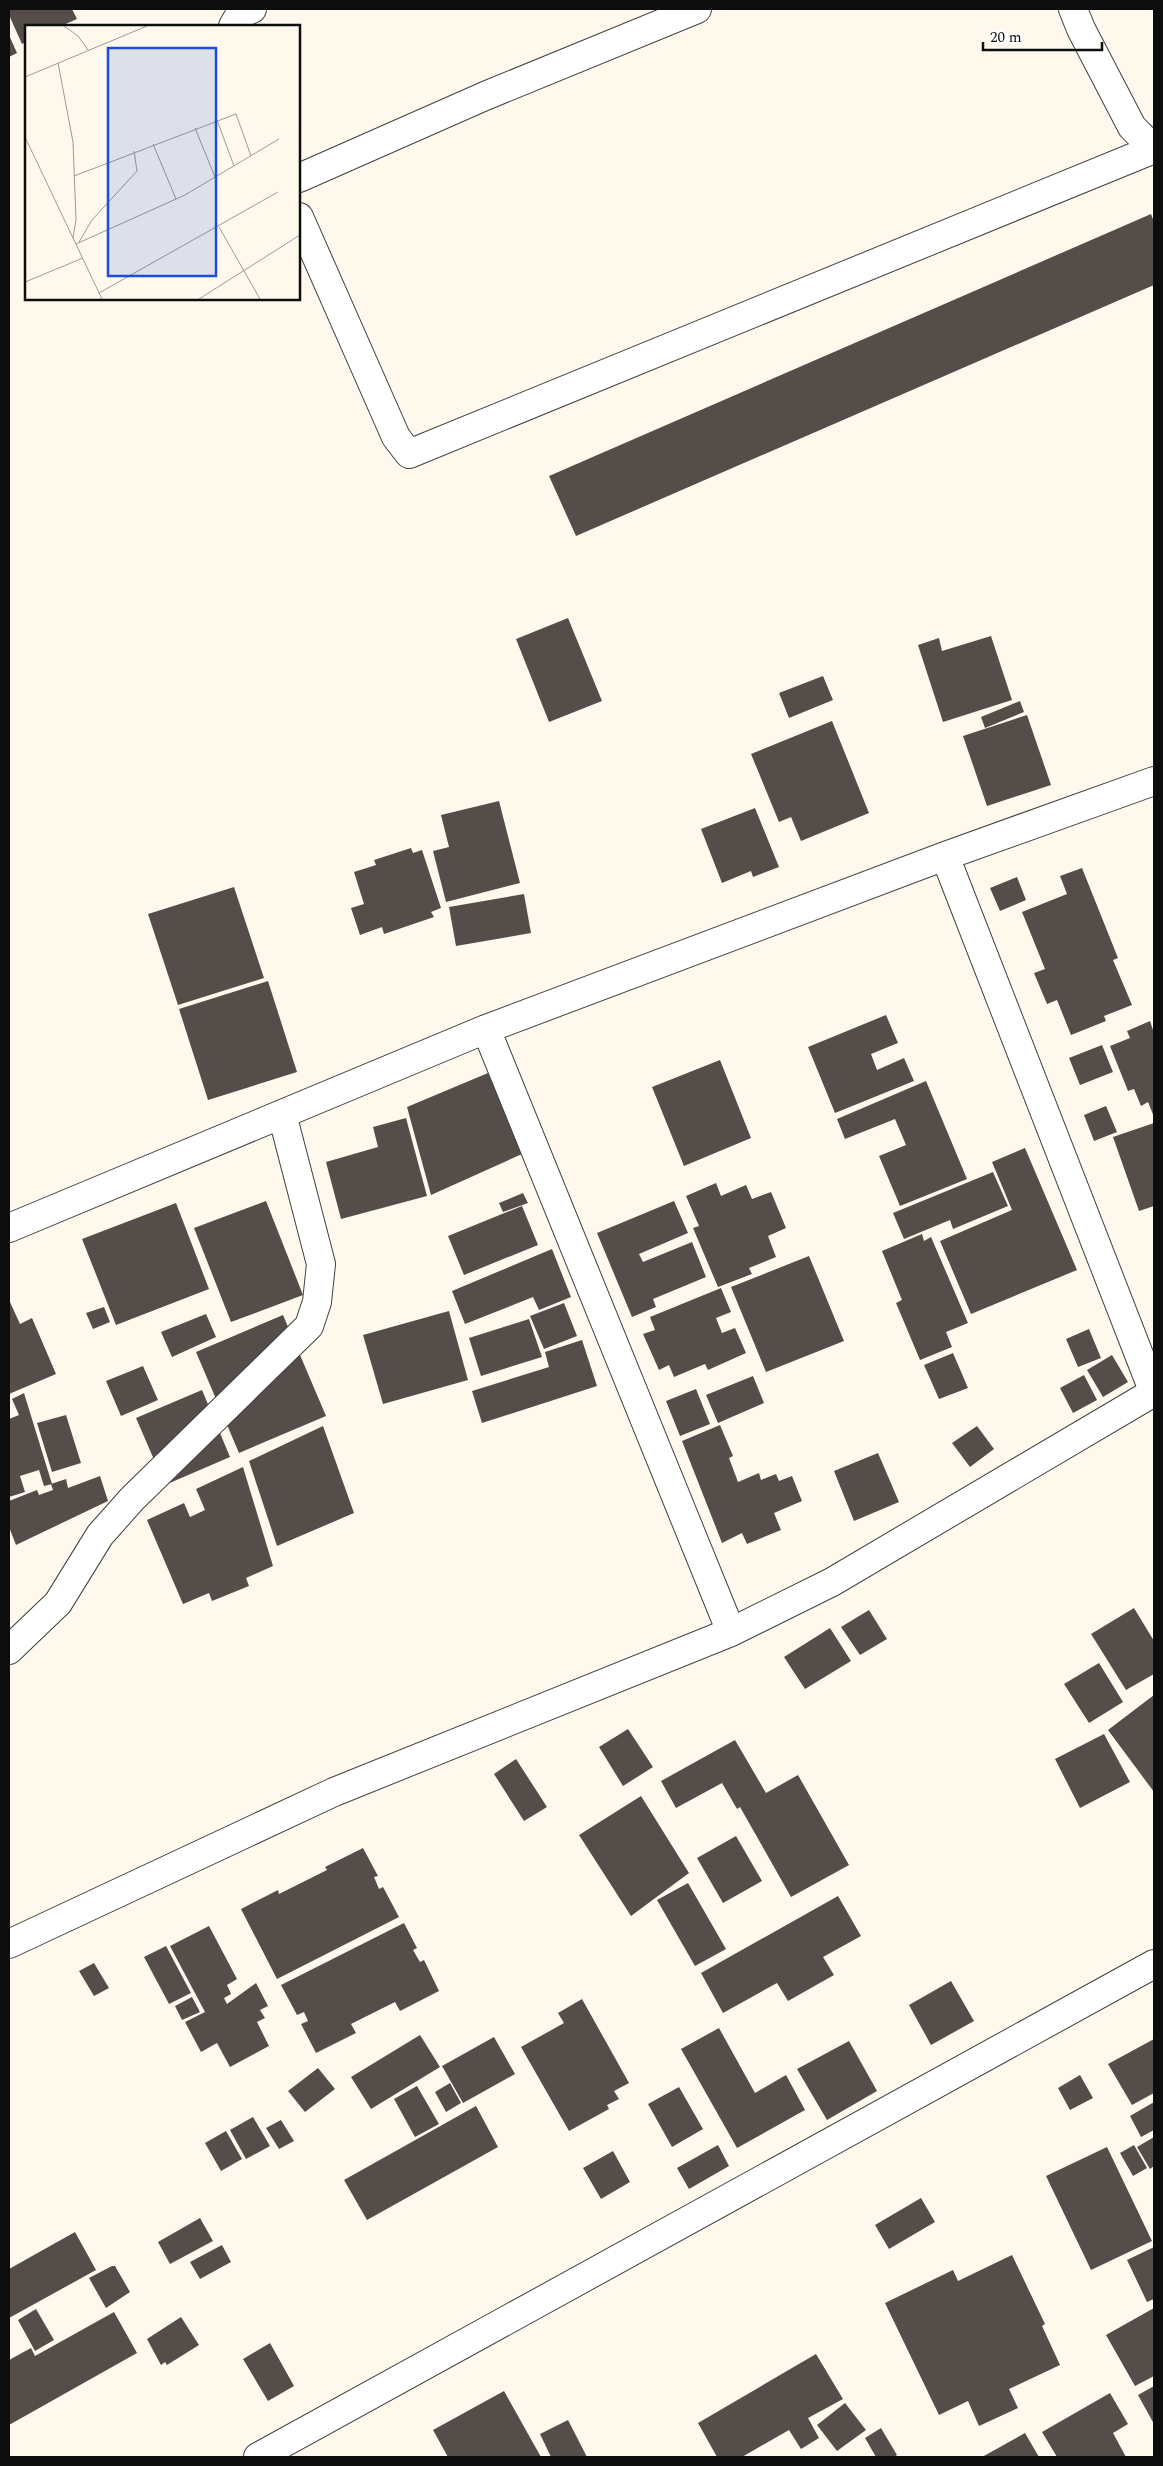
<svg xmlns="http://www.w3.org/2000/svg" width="1163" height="2466" font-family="Spectral,serif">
<rect width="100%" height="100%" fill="#fff9ed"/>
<path fill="#554d49" d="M9 9H72L77 19 61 26H26V42L22 44 9 15Z
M9 35 17 53 9 57Z
M1151 214 1154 222V285L576 536 549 476Z
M568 618 602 701 549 722 516 639Z
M991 636 1012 700 943 722 918 645 939 638 942 651Z
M823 676 833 700 789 718 779 693Z
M1020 701 1024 712 985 728 981 717Z
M1027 715 1051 785 987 806 963 736Z
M832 721 869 813 801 841 791 817 779 822 751 754Z
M499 801 520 883 446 902 433 851 449 847 441 815Z
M755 808 779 867 753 877 751 871 722 883 701 829Z
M411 848 413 853 422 850 441 908 431 912 434 917 384 934 382 927 360 935 351 908 364 904 354 872 376 865 374 860Z
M1082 868 1118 958 1113 960 1132 1005 1104 1016 1106 1021 1071 1035 1057 1000 1047 1004 1034 973 1045 969 1022 912 1067 894 1060 876Z
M1017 877 1026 900 1000 911 990 888Z
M234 887 264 978 178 1005 148 914Z
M524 894 531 933 456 946 449 907Z
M268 981 297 1072 208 1100 179 1009Z
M886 1015 898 1043 871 1054 877 1070 904 1058 914 1081 835 1113 808 1047Z
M1150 1021 1154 1033V1117L1148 1102 1141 1106 1134 1089 1128 1091 1110 1046 1130 1038 1127 1031Z
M1102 1045 1113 1072 1080 1085 1069 1058Z
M720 1060 751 1138 684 1166 652 1087Z
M488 1073 522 1154 431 1195 407 1107Z
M926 1081 967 1179 900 1206 879 1156 906 1145 895 1119 845 1139 837 1119Z
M1106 1106 1117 1132 1094 1141 1084 1115Z
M406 1118 427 1196 341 1219 326 1162 378 1147 373 1127Z
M1154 1123V1206L1139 1211 1113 1137Z
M1025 1148 1077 1270 971 1314 940 1241 1012 1210 992 1162Z
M993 1172 1008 1206 953 1229 950 1220 904 1239 893 1213Z
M716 1183 721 1196 746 1185 752 1199 771 1192 786 1228 768 1236 776 1257 749 1268 752 1274 718 1287 693 1228 699 1226 686 1196Z
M523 1193 528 1203 503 1212 499 1203Z
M266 1201 303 1295 231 1322 194 1228Z
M674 1201 688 1233 639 1254 643 1262 692 1242 706 1277 653 1299 656 1307 632 1317 597 1233Z
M176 1203 209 1289 116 1325 82 1239Z
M522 1206 538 1245 464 1275 448 1236Z
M922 1234 924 1241 931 1237 968 1323 946 1332 952 1347 920 1360 896 1303 902 1300 882 1251Z
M552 1249 571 1297 539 1310 533 1297 465 1324 452 1291Z
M809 1256 844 1341 766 1372 731 1287Z
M721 1288 731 1312 716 1318 722 1333 735 1328 746 1353 708 1370 705 1364 674 1377 669 1365 659 1370 643 1334 655 1330 650 1317Z
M10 1302 20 1324 32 1318 56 1374 9 1394V1303Z
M564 1303 577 1336 544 1349 530 1316Z
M104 1307 110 1322 93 1329 86 1313Z
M449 1311 468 1380 383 1404 363 1335Z
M206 1314 216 1337 172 1357 161 1332Z
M283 1315 326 1416 239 1453 196 1352Z
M529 1319 542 1357 481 1376 469 1338Z
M1089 1329 1101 1358 1078 1367 1066 1339Z
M582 1340 597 1386 482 1423 472 1391 549 1367 545 1352Z
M953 1353 968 1388 939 1399 924 1365Z
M1112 1355 1128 1382 1103 1397 1087 1370Z
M143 1366 158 1400 121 1416 106 1381Z
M1084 1375 1097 1400 1073 1413 1060 1388Z
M753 1376 764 1403 718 1423 706 1395Z
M696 1389 710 1424 680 1436 666 1401Z
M202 1390 230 1457 165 1485 136 1418Z
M24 1393 52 1484 44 1486 39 1470 20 1476 25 1492 9 1497V1419L19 1415 12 1399Z
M66 1415 81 1463 52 1472 37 1423Z
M720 1425 733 1456 729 1458 738 1482 759 1473 761 1480 776 1474 779 1481 792 1476 802 1501 774 1513 781 1530 747 1544 742 1533 722 1543 682 1441Z
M323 1426 354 1513 277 1546 249 1461Z
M977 1426 994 1449 970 1467 952 1443Z
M878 1453 899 1502 854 1521 834 1471Z
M243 1467 273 1566 246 1578 249 1586 212 1601 209 1593 183 1604 147 1520 184 1503 190 1517 205 1510 196 1489Z
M100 1476 108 1501 16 1545 9 1527V1501L37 1490 39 1495 53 1490 51 1484 66 1479 68 1488Z
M1134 1608 1154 1641V1674L1126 1690 1091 1634Z
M869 1610 887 1639 860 1655 841 1627Z
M830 1628 851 1661 805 1689 784 1657Z
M1099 1663 1123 1702 1089 1723 1064 1684Z
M1154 1695V1792L1108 1730Z
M628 1729 653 1767 623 1786 599 1747Z
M1104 1734 1130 1782 1080 1808 1055 1759Z
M735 1740 766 1793 798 1775 849 1865 791 1897 740 1807 737 1809 722 1783 676 1808 661 1781Z
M516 1759 547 1807 524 1821 494 1774Z
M641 1796 689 1873 631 1916 579 1835Z
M736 1836 762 1881 723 1903 697 1858Z
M363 1848 378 1876 374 1877 379 1889 383 1887 399 1917 277 1979 241 1909 278 1890 279 1894 327 1870 325 1867Z
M688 1883 726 1949 695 1966 657 1900Z
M838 1896 861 1936 823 1957 834 1975 788 2001 777 1983 723 2013 701 1973Z
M404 1923 417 1948 413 1950 420 1962 424 1960 439 1991 400 2011 395 2002 351 2024 356 2033 316 2053 301 2024 308 2021 304 2012 297 2015 281 1985Z
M209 1926 237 1979 227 1985 231 1994 224 1998 227 2004 256 1983 268 2006 260 2010 265 2018 257 2022 269 2046 230 2067 217 2043 201 2052 185 2022 205 2012 170 1946Z
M166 1946 191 1993 169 2004 144 1957Z
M94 1963 109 1988 94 1996 79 1971Z
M951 1981 974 2021 931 2045 909 2005Z
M192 1997 200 2012 182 2020 175 2006Z
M582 1999 629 2083 614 2091 619 2099 607 2105 609 2109 569 2131 521 2047 564 2023 558 2013Z
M719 2028 755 2093 786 2075 805 2110 737 2148 681 2049Z
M420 2035 440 2067 371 2109 351 2077Z
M494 2037 515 2074 463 2103 442 2066Z
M1154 2039V2093L1132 2105 1108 2064Z
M849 2041 877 2091 827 2120 797 2069Z
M318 2068 335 2089 305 2112 288 2091Z
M1080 2075 1093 2098 1070 2110 1058 2088Z
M450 2083 461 2103 446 2112 435 2092Z
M417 2086 439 2124 415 2137 394 2099Z
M679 2087 703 2129 672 2147 648 2104Z
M1154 2102V2130L1141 2137 1130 2116Z
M476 2106 498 2147 367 2220 344 2180Z
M253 2117 270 2146 246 2159 230 2130Z
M281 2120 294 2141 279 2149 266 2128Z
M226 2131 242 2159 221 2171 205 2143Z
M1154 2137V2166L1150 2169 1137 2147Z
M718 2145 729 2166 689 2189 677 2168Z
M1134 2145 1147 2168 1133 2176 1120 2153Z
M1107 2147 1152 2241 1091 2270 1046 2176Z
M613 2151 630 2182 601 2199 583 2168Z
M921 2198 935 2222 889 2249 875 2225Z
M200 2218 213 2241 170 2264 158 2242Z
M75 2232 96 2270 9 2318V2269Z
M222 2245 231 2262 200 2279 190 2262Z
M1154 2247V2299L1147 2302 1127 2260Z
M1012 2255 1045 2324 1042 2326 1060 2365 1009 2389 1018 2408 979 2426 968 2401 939 2415 885 2303 953 2270 958 2281Z
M112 2266H115L130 2292 106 2308 89 2278Z
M1154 2308V2376L1135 2386 1106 2335Z
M36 2309 54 2340 35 2351 18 2320Z
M114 2312 137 2353 9 2425V2360L31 2348 35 2356Z
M181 2317 199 2345 167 2365 165 2362 161 2365 147 2339Z
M270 2343 294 2386 268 2401 243 2359Z
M816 2354 843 2399 808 2418 819 2438 801 2449 789 2430 742 2457H717L698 2423Z
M1154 2386V2424L1138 2395Z
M504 2391 541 2457H448L433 2430Z
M1110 2393 1128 2424 1113 2433 1126 2457H1057L1042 2432Z
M845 2403 866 2430 837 2451 817 2425Z
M568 2420 587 2457H551L540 2434Z
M881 2428 897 2455 894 2457H876L865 2438Z
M1025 2433 1039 2457H982Z"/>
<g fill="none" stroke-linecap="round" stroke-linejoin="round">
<g stroke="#404040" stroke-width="30">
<path id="minor" d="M1073 9 1081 29 1132 127 1154 149
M233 26 240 14 252 9
M299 178 485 96 697 9
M299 217 396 437 409 454 1154 149
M945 856 1154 1393
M486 1029 731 1632
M9 1228 486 1029 945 856 1154 781
M9 1650 58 1603 100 1535 132 1499 309 1326 317 1302 321 1264 282 1114
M9 1944 334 1792 731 1632 832 1582 1154 1392
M258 2457 1154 1964"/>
</g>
<use href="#minor" stroke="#fff" stroke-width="28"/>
</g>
<g transform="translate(25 25)">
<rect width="275" height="275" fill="#fff9ed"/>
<path fill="none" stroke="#9e9b93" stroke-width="1" d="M39 1 53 11 63 25M33 38 48 117 51 195 48 213M0 52 122 1M192 95 209 141M170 103 190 152M0 112 77 274M128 119 151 174M49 151 211 89 226 131M194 202 235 274M54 217 67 195 112 146 109 126M51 219 160 170 254 114M0 257 58 233M74 268 253 167M174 274 275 210"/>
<path fill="#1d4ed8" fill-opacity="0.15" stroke="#1d4ed8" stroke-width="2.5" d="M83 23H191V251H83Z"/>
<rect width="275" height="275" fill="none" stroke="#0d0d0d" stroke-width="2.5"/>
</g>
<rect width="1163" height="2466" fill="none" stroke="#0d0d0d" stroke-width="20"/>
<path d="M983 42v8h119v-8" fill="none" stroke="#0d0d0d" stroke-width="2.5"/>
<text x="990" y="42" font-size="15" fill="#0d0d0d" stroke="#ffffff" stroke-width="4" paint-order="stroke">20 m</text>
</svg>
